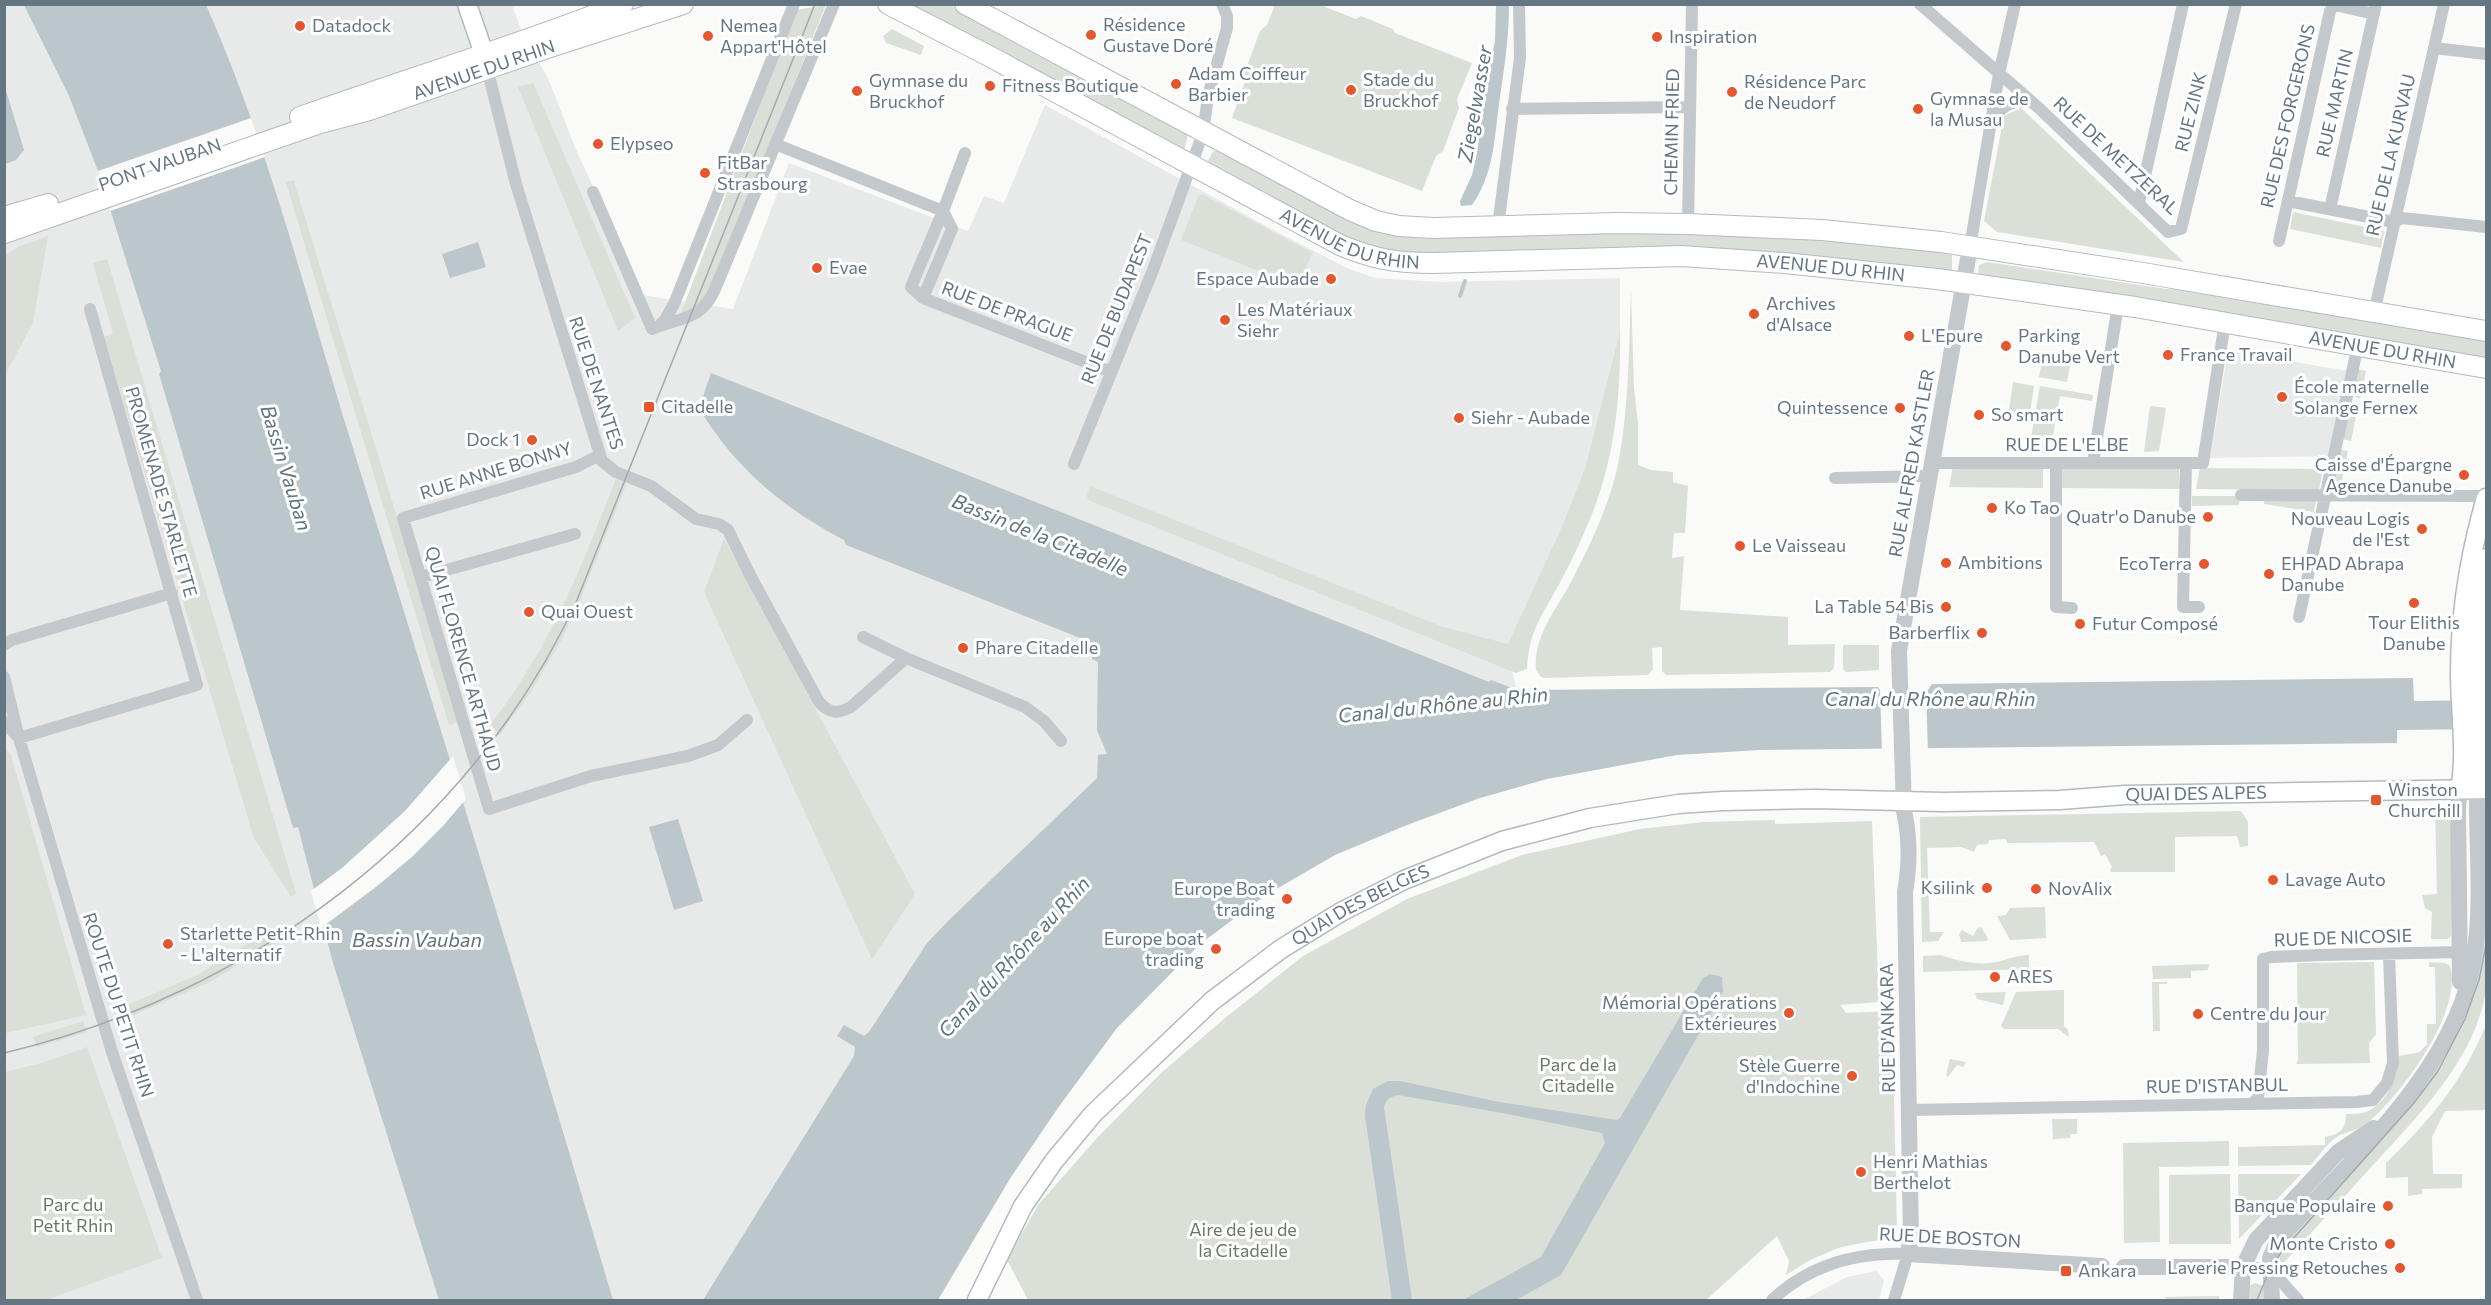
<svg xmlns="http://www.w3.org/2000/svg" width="2491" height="1305" font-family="Commissioner,sans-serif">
<rect width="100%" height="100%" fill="#fafaf8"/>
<path fill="#e8e9e9" d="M5 5H512L523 35 548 78 575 147 642 295 733 309 789 163 968 231 984 196 1004 203 1045 105 1275 231 1349 269 1376 278 1441 282 1620 278V331L1585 468 1563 524 1506 649 1517 690 1097 778 951 918 703 1300H5Z
M2228 351 2349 371 2330 456 2210 458Z
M1876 1271 1884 1280 1879 1300H1803L1847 1277Z"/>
<path fill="#dadfd7" d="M826 5 705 303 680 316 796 10Z
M903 5H951L1189 131 1184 150Z
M1275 5H1320L1356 19 1361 16 1393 29 1395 33 1472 63 1457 99 1459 108 1443 151 1436 156 1422 191 1232 118 1245 82 1244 74 1260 31 1267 25Z
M892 29 924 46 921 55 886 43 883 36Z
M533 83 635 318 618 331 518 87Z
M2021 108 2170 249 2184 262 1997 232 1984 221 2004 116Z
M1213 151H1218L1349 220 1742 231 1952 253V270L1951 273 1415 258 1364 248 1205 167Z
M294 180 295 185 460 722 449 725 286 182Z
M1202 194 1313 253 1299 282 1276 271 1273 276H1271L1181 240 1198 197Z
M2293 212 2384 231 2381 248 2290 229Z
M48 236 33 323 5 375V256L18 247Z
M107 259 296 893 291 897 254 838 104 337 113 333 93 263Z
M1987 262 2166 289 2205 290 2486 337V362L1978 276 1979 265Z
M1631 290 1634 388 1638 425V465L1651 470 1673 472V482L1688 486 1685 533H1674L1672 558 1684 556 1680 610 1788 617V645L1835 644 1834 668 1830 672 1666 675 1662 671V647L1652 648 1653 669 1648 675 1545 678 1541 677 1536 670C1533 633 1560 606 1575 574 1591 543 1608 507 1616 473 1629 419 1629 346 1631 290Z
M1620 331C1621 395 1615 459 1590 519 1582 538 1573 558 1563 577 1545 612 1529 627 1527 669L1516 673 1088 500 1087 495 1090 486 1443 627 1508 644 1563 524 1585 468Z
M2043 356 2071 360 2067 382 2039 377Z
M2358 369 2366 371 2360 398 2352 396Z
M2013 382 2034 386 2029 420 2008 417Z
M2040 386 2093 395 2092 401 2060 396 2052 442 2031 438Z
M2150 406 2166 408 2159 451 2144 452Z
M2348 414 2356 416 2351 441 2342 439Z
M2031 442 2055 446 2054 453H2029Z
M2339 449 2348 451 2341 485H2331Z
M1953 466 2043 467V488L1949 487Z
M2060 467 2179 468 2180 489 2059 488Z
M2200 468 2323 469 2319 490 2196 489Z
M616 479 627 483 584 590 562 639 530 693 500 734 490 725C550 648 581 568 616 479Z
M2192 496H2240L2239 505 2192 506Z
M2265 496 2317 497 2314 512 2264 504Z
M724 539 915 894 872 959 704 592Z
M1843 645H1879V670L1846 672 1843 669Z
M5 749 11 755 86 1015 5 1033Z
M2435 805 2444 806 2448 814 2452 830 2451 936 2448 939H2431L2432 912 2425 908 2422 895 2437 894Z
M2241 811 2248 822V846L2240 847 2237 836 2175 837V872H2111L2110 869 2112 867 2105 854 2101 856 2094 842 2007 843 2006 839 1989 840 1988 844 1977 845 1974 852 1961 847 1927 848 1930 932H1944L1938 941 1922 942 1920 817Z
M1775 820V824L1872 821 1879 1002 1840 1005 1846 1013 1892 1011 1897 1233 1890 1239 1866 1242 1838 1248 1810 1260 1786 1275 1789 1261 1777 1236 1706 1300H1028L1007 1260 1038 1205 1097 1138 1160 1074 1225 1018 1303 956 1407 899 1522 855 1640 829 1703 822Z
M2045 907 2046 938 2010 940 1997 916 2006 915 2010 908Z
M2486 913C2486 937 2490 966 2486 990 2476 1058 2418 1116 2374 1164 2343 1198 2312 1232 2281 1266L2278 1251 2401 1112 2482 947Z
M1981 927 1988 938 1987 941 1961 942 1959 934 1962 930 1973 936 1977 929Z
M272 929 279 940 210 982 122 1020 118 1009 197 975Z
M1941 955C1959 961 1978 966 1997 962 2009 959 2017 955 2029 955V969L1923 972V956Z
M2374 962 2376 1034 2369 1043 2370 1063 2296 1064 2298 1060 2297 963Z
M2429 962 2445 963 2450 966C2464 1011 2399 1098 2366 1124 2358 1130 2349 1131 2340 1135 2329 1141 2319 1155 2311 1165L2238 1166V1147L2325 1145V1137C2340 1134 2346 1130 2346 1114 2352 1114 2360 1114 2366 1112 2386 1104 2399 1076 2399 1056L2420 1052 2427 1044V1024H2436L2435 967H2429Z
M2209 964 2208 970 2191 971V978L2153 979 2152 966Z
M2152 982H2167V984H2159L2160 1031H2153Z
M2064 990V1026L2068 1030 2069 1037 2058 1029H2004L2001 1026 2016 992Z
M2006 992 2003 1005 1977 999 1975 993Z
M83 1021 87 1032 37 1047 33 1037Z
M2485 1027 2486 1110 2445 1111 2432 1137 2433 1174H2462V1188L2422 1189V1194L2408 1196V1177L2386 1178V1163C2429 1121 2462 1083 2485 1027Z
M87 1047 162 1258 46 1300H5V1072L42 1063Z
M1950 1059 1966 1062 1963 1067 1957 1065 1948 1077 1946 1075Z
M2052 1119H2077V1134H2070V1138L2053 1139Z
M2229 1141V1166L2159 1167 2160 1242 2124 1243 2123 1143Z
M2230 1174 2231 1244H2169V1175Z
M2238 1174H2301L2239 1239Z
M2255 1283 2264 1286 2266 1300H2247L2249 1286Z
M2219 1296V1300H2168L2164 1297Z"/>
<path fill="#bbc7cb" d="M24 5H206C271 151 308 306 356 458 444 738 530 1019 613 1300H439L333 963 298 827 293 828 159 374 161 371 98 171 69 96Z
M1496 5H1509C1509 43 1503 74 1498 112 1494 145 1492 177 1472 205L1461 206 1460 201 1472 175 1477 153 1486 83 1495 41Z
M5 87 24 150 16 160 5 164Z
M478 242 486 267 450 278 442 254Z
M711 373 1489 682 1491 680 1517 690 1878 687 1882 692 1926 693 1932 684 2413 678 2414 701 2486 700V729L2397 730V743L1760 750 1677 755 1547 779 1480 798 1407 825 1335 855 1266 895 1200 944 1117 1028 1060 1105 1011 1177 938 1300H703L854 1056 855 1047 837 1036 844 1025 864 1036 869 1032 927 943 951 918 1097 778 1098 755 1107 754 1097 730 1098 662 1092 659 1093 643 846 545 844 540C784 509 734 467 699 408Z
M678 819 703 901 674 910 649 827Z
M1710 974 1722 977 1723 992 1561 1275 1516 1300H1463L1541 1257 1605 1143 1602 1133 1508 1114 1398 1095C1390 1097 1386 1099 1384 1107L1412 1300H1392L1365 1116 1366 1105 1373 1089 1388 1081H1400L1499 1102 1617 1120 1620 1118 1703 978Z"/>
<path fill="#fafaf8" d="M251 118 265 157 110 211 98 171Z
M1930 681 1926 692 1928 752 1882 753 1880 690 1877 684 1883 689 1925 690Z
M453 756 466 799 443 826 413 856 376 887 321 928 311 891 342 868 405 811Z"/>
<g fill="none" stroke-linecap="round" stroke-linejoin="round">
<path stroke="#bbc7cb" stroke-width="4" d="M1460 296 1465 281"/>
<g stroke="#b3babf" stroke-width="21">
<g id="secondary">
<path d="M467 4 484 54"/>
<path d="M2460 788C2467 754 2460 710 2460 674 2460 614 2469 556 2486 498"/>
<path d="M2477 788C2477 711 2472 634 2486 558"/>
<path id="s1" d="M977 1300 1023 1206 1054 1161 1093 1114 1212 1001 1281 949 1341 912 1404 880 1502 841 1590 818 1678 804 1723 801 1815 799 1943 802 2060 800 2125 795 2486 789"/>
</g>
</g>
<g stroke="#b5babe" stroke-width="22">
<g id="primary">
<path id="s2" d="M888 4 987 55 1340 245C1373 259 1396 263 1433 263L1681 256 1785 263 1937 279 2135 307 2486 368"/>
<path d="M965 4 1350 210 1376 221 1399 226 1433 228 1617 223 1688 224 1822 230 1941 242 2143 273 2486 331"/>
<path d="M300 117C407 79 517 46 623 4"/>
<path d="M4 217 48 204"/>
<path id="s3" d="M4 233 320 123 369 110 544 49 683 4"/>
</g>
</g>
<path stroke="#c3c8cc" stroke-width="12" d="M1920 4 2040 109 2168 232 2181 229 2236 4
M2434 48 2486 54
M486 64 516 184 602 461 616 472 651 486 696 519 719 524 728 530 750 575 819 702C830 714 837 714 851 707L906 658
M1512 109 1690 107
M1993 119C2004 104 2013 100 2032 102
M775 144 943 211 965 153
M593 192 652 329C680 317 701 321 715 289L834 4
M2288 201 2394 222 2402 218 2486 227
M2139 203 2183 4
M2330 209 2376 4
M1688 224 1692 4
M1498 226 1520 58 1519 4
M2279 241 2330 11 2335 5 2374 14
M1970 247 1999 74 2015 4
M923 298 952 229 943 211 911 287 923 298 1111 372
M2374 313 2444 4
M659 326 665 320 674 304 794 4
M598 456 576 467 403 518 489 809 591 776 688 756 718 745 747 720
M1932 463H2203L2225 322
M2056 463V607L2072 608
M2093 463 2118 305
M2186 463 2183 607H2199
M1074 464 1153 270 1203 133 1208 96 1227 28V16L1222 4
M1835 478 1929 476
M2241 495 2486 496
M421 577 575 534
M2299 617 2358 345
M863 637 906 658 1025 707 1044 721 1061 741
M4 645 12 640 172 593
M4 677 18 734
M4 722 19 738 112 1052 197 1300
M19 738 197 685 90 309
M2254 1102 2258 1098 2263 1050V959L2271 957 2320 955 2462 952
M1909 1110 2357 1102 2373 1100 2387 1083 2393 1063 2389 954
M2243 1267 2270 1269 2298 1300
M1772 1300C1810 1264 1857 1252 1908 1254L1894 1300"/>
<path stroke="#c3c8cc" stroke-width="16" d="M1970 247 1899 651 1904 811C1910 838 1910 864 1905 892L1911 1237 1908 1254 2102 1266
M2460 788 2458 807 2460 982
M2124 1267H2243
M2241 1300 2243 1267 2256 1240 2338 1152 2374 1128
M2272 1300 2270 1258 2278 1240C2351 1159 2457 1069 2474 957 2483 902 2476 844 2477 788"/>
<use href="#secondary" stroke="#fff" stroke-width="18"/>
<use href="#primary" stroke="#fff" stroke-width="20"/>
<path stroke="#a2aab0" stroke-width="1.5" d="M4 1053C249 995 471 831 577 600L815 4
M2257 1300 2270 1269 2282 1251 2414 1103 2438 1071 2465 1019 2479 980 2486 945"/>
</g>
<g fill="#e4572e" stroke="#fff" stroke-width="2">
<circle cx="300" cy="26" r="6"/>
<circle cx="1091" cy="35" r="6"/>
<circle cx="708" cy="36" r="6"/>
<circle cx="1657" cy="37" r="6"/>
<circle cx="1176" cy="84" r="6"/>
<circle cx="990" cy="86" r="6"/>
<circle cx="1351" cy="90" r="6"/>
<circle cx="857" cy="91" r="6"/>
<circle cx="1732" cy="92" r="6"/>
<circle cx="1918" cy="109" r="6"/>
<circle cx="598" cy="144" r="6"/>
<circle cx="705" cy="173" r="6"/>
<circle cx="817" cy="268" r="6"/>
<circle cx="1331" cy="279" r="6"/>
<circle cx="1754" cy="314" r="6"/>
<circle cx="1225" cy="320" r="6"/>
<circle cx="1909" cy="336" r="6"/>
<circle cx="2006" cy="346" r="6"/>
<circle cx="2168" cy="355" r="6"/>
<circle cx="2282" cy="397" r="6"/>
<rect x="643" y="401" width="12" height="12" rx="3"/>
<circle cx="1900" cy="408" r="6"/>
<circle cx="1979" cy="415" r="6"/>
<circle cx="1459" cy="418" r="6"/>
<circle cx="532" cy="440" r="6"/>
<circle cx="2464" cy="475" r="6"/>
<circle cx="1992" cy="508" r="6"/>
<circle cx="2208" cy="517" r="6"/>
<circle cx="2422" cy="529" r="6"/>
<circle cx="1740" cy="546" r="6"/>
<circle cx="1946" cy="563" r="6"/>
<circle cx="2204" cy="564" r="6"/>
<circle cx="2269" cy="574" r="6"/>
<circle cx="2414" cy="603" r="6"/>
<circle cx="1946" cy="607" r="6"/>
<circle cx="529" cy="612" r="6"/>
<circle cx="2080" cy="624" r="6"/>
<circle cx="1982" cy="633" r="6"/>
<circle cx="963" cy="648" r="6"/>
<rect x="2370" y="794" width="12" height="12" rx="3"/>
<circle cx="2273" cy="880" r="6"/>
<circle cx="1987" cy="888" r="6"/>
<circle cx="2036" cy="889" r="6"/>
<circle cx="1287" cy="899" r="6"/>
<circle cx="168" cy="944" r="6"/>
<circle cx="1216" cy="949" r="6"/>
<circle cx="1995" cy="977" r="6"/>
<circle cx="1789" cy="1013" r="6"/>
<circle cx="2198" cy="1014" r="6"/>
<circle cx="1852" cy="1076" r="6"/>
<circle cx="1861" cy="1172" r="6"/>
<circle cx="2388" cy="1206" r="6"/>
<circle cx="2390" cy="1244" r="6"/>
<circle cx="2400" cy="1268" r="6"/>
<rect x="2060" y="1265" width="12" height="12" rx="3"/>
</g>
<g text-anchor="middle" stroke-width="6" stroke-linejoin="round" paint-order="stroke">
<g font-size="18" fill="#657683" stroke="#fff" text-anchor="start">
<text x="1103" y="31">Résidence<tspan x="1103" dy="21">Gustave Doré</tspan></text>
<text x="312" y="32">Datadock</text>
<text x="720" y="32">Nemea<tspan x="720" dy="21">Appart'Hôtel</tspan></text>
<text x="1669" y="43">Inspiration</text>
<text x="1188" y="80">Adam Coiffeur<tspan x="1188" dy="21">Barbier</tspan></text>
<text x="1363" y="86">Stade du<tspan x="1363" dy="21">Bruckhof</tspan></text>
<text x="869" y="87">Gymnase du<tspan x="869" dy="21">Bruckhof</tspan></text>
<text x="1744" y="88">Résidence Parc<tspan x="1744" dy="21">de Neudorf</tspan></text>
<text x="1002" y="92">Fitness Boutique</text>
<text x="1930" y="105">Gymnase de<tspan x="1930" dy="21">la Musau</tspan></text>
<text x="610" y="150">Elypseo</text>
<text x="717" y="169">FitBar<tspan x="717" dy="21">Strasbourg</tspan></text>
<text x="829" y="274">Evae</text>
<text x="1319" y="285" text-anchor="end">Espace Aubade</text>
<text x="1766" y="310">Archives<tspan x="1766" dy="21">d'Alsace</tspan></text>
<text x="1237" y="316">Les Matériaux<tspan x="1237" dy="21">Siehr</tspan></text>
<text x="1921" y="342">L'Epure</text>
<text x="2018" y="342">Parking<tspan x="2018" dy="21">Danube Vert</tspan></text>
<text x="2180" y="361">France Travail</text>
<text x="2294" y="393">École maternelle<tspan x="2294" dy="21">Solange Fernex</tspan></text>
<text x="661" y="413">Citadelle</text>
<text x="1888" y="414" text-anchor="end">Quintessence</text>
<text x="1991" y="421">So smart</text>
<text x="1471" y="424">Siehr - Aubade</text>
<text x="520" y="446" text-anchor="end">Dock 1</text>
<text x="2452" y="471" text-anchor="end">Caisse d'Épargne<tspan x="2452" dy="21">Agence Danube</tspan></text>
<text x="2004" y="514">Ko Tao</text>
<text x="2196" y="523" text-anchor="end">Quatr'o Danube</text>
<text x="2410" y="525" text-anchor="end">Nouveau Logis<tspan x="2410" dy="21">de l'Est</tspan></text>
<text x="1752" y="552">Le Vaisseau</text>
<text x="1958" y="569">Ambitions</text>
<text x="2192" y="570" text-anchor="end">EcoTerra</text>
<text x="2281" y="570">EHPAD Abrapa<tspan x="2281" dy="21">Danube</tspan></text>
<text x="1934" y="613" text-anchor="end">La Table 54 Bis</text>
<text x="541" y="618">Quai Ouest</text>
<text x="2414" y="629" text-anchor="middle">Tour Elithis<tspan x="2414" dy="21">Danube</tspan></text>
<text x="2092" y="630">Futur Composé</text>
<text x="1970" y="639" text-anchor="end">Barberflix</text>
<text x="975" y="654">Phare Citadelle</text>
<text x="2388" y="796">Winston<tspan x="2388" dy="21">Churchill</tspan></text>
<text x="2285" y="886">Lavage Auto</text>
<text x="1975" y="894" text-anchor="end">Ksilink</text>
<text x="1275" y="895" text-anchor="end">Europe Boat<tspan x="1275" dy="21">trading</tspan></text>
<text x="2048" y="895">NovAlix</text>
<text x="180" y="940">Starlette Petit-Rhin<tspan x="180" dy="21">- L'alternatif</tspan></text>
<text x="1204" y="945" text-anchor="end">Europe boat<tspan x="1204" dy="21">trading</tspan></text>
<text x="2007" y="983">ARES</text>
<text x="1777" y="1009" text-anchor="end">Mémorial Opérations<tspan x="1777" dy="21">Extérieures</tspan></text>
<text x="2210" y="1020">Centre du Jour</text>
<text x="1840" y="1072" text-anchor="end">Stèle Guerre<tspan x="1840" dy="21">d'Indochine</tspan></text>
<text x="1873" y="1168">Henri Mathias<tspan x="1873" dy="21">Berthelot</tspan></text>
<text x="2376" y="1212" text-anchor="end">Banque Populaire</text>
<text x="2378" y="1250" text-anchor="end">Monte Cristo</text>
<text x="2388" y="1274" text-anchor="end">Laverie Pressing Retouches</text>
<text x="2078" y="1277">Ankara</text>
</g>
<g font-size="18" fill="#657683" stroke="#fff">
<text dy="6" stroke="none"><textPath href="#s3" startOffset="507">AVENUE DU RHIN</textPath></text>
<text transform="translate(2335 103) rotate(-77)" y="6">RUE MARTIN</text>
<text transform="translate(2191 112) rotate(-76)" y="6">RUE ZINK</text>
<text transform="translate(2288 116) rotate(-77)" y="6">RUE DES FORGERONS</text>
<text transform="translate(1672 132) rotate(-89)" y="6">CHEMIN FRIED</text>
<text transform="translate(2391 155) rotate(-77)" y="6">RUE DE LA KURVAU</text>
<text transform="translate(2116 156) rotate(43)" y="6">RUE DE METZERAL</text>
<text transform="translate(160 165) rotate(-19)" y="6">PONT VAUBAN</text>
<text dy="6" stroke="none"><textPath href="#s2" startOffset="520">AVENUE DU RHIN</textPath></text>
<text dy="6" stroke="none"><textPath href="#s2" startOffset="1006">AVENUE DU RHIN</textPath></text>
<text transform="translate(1117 309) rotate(-68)" y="6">RUE DE BUDAPEST</text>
<text transform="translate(1007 312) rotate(21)" y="6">RUE DE PRAGUE</text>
<text dy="6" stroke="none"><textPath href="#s2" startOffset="1564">AVENUE DU RHIN</textPath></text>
<text transform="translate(596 383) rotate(72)" y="6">RUE DE NANTES</text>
<text x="2067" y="451">RUE DE L'ELBE</text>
<text transform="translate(1912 463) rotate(-80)" y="6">RUE ALFRED KASTLER</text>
<text transform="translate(496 471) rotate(-17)" y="6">RUE ANNE BONNY</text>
<text transform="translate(161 492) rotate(74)" y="6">PROMENADE STARLETTE</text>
<text transform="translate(463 659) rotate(74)" y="6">QUAI FLORENCE ARTHAUD</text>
<text dy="6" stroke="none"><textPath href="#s1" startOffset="1416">QUAI DES ALPES</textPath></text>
<text dy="6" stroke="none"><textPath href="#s1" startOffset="562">QUAI DES BELGES</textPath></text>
<text transform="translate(2343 938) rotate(-2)" y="6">RUE DE NICOSIE</text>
<text transform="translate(118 1005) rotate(72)" y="6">ROUTE DU PETIT RHIN</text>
<text transform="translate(1888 1028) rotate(-91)" y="6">RUE D'ANKARA</text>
<text transform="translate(2217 1086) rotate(-1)" y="6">RUE D'ISTANBUL</text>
<text transform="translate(1950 1238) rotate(3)" y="6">RUE DE BOSTON</text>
</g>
<g font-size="18" fill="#687a64" stroke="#fff">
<text x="1578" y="1071">Parc de la<tspan x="1578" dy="21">Citadelle</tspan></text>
<text x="73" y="1211">Parc du<tspan x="73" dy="21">Petit Rhin</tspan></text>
<text x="1243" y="1236">Aire de jeu de<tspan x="1243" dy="21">la Citadelle</tspan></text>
</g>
<g font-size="20" font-style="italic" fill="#60757c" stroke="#fff">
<text transform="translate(1475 104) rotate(-80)" y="7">Ziegelwasser</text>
<text transform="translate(286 468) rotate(73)" y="7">Bassin Vauban</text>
<text transform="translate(1040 535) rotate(22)" y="7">Bassin de la Citadelle</text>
<text x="1930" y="706">Canal du Rhône au Rhin</text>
<text transform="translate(1443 705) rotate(-6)" y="7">Canal du Rhône au Rhin</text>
<text x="417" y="947">Bassin Vauban</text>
<text transform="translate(1014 957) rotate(-47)" y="7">Canal du Rhône au Rhin</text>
</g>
</g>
<rect width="2491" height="1305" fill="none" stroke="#657683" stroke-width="12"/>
</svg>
